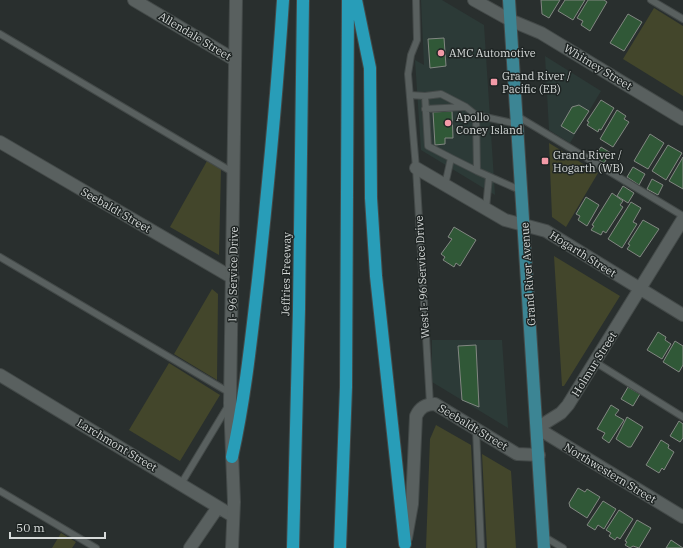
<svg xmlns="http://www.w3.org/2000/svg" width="683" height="548" font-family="'IBM Plex Serif',serif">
<rect width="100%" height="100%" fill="#292f2e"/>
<path fill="#2c3a37" d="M421 0H442L484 25 495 195 421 150 415 60 424 65Z
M545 56 601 91 570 143 549 130Z
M432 340H502L508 428 432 382Z"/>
<path fill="#43462b" d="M654 8 683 26V96L623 59Z
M549 143 598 173 566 227 552 217Z
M207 161 221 168 219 255 170 227Z
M554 256 620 296 564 386H562Z
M212 289 218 294 217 380 174 354Z
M169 363 220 395 180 461 129 430Z
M436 425 471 445 476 548H426L430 439Z
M482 454 511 471 516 548H487Z
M61 533 76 542 72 548H52Z"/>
<path fill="#305837" stroke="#828782" d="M541 0H560L549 18 542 14Z
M565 0H585L573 20 558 11Z
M588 0H604L607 2 590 31 581 25 583 21 577 18Z
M628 14 642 22 624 51 610 43Z
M444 38 446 66 430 68 428 39Z
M601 100 614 108 601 130 599 129 598 132 587 125 589 122 587 121Z
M579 105 589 111 574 134 561 126 572 107Z
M617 110 626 116 624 119 629 122 613 147 600 139Z
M452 111 453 138H445V144L435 145 433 112Z
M650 134 664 143 648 169 634 161Z
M668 145 682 153 666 180 652 171Z
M601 147 611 153 604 163 594 157Z
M683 157V189L669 181Z
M633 167 645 174 639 185 627 177Z
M652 179 663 185 658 195 647 189Z
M623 186 634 193 628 203 617 196Z
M612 193 623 201 620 205 623 207 606 233 603 231 601 235 591 230 594 226 592 225Z
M586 197 599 205 587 226 578 220 580 216 576 214Z
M631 202 641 208 633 222 637 224 622 248 608 239Z
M643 220 659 229 640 257 627 249 630 245 628 244Z
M454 227 476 240 460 266 456 263 454 267 443 260 445 257 441 254 452 239 448 237Z
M658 332 666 337 665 340 671 344 662 359 647 350Z
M675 341 683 346V365L679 372 663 362Z
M476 345 479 407 462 400 458 346Z
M628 387 640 394 633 406 621 399Z
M611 405 619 410 615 415 624 420 609 443 602 438 605 433 597 429Z
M627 417 643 427 631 447H628L616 439Z
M679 421 683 424V438L680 442 670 436Z
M661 440 669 445 668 448 674 452 664 470 662 468 659 473 646 465Z
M578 488 585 492 587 489 600 497 587 518 570 507 569 503Z
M603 501 616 509 604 529 598 525 595 530 587 525Z
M619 510 633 519 620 539 617 537 615 540 609 536 611 533 606 530Z
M637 520 651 528 639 548 633 546 630 548 625 545 627 542 625 541Z
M671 540 683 548H666Z"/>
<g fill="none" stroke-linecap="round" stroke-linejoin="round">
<g stroke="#444a49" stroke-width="8">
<path id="lane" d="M416 0 417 40 411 55 408 74 416 168 430 404
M651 0 683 19
M0 34 234 173
M410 95 425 96
M425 109 464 107
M476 115 477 171 522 191
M517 116 683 216
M451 158 428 146 425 96 441 94 466 107 476 115 517 124
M445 185 451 158 477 171
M486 208 489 177
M0 257 230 393
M595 362 683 417
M476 429 481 548
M181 484 228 406
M0 491 96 548
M543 536 563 548"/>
</g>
<g stroke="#444a49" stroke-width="14">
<path id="street" d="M134 0 235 60
M474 0 510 20 541 33 683 119
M0 142 233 278
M416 168 505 220 546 231 683 315
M683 219 568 405 561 413 537 428 683 517
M0 375 233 516
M406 538 412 504 416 416C420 407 426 404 435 404L517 454 539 455
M190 548 218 507"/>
</g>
<g stroke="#444a49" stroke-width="14">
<path id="secondary" d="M232 548 234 502 230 403 236 0"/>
</g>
<g stroke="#444a49" stroke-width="14">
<path id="primary" d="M509 0 544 548"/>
</g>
<g stroke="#444a49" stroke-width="14">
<path id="highway" d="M356 0 370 68 371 198 376 276 405 544
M232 457C245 399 251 340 258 280 268 187 277 94 283 0
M293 548 299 309 303 0
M340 548 346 387 348 0"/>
</g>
<use href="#lane" stroke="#59605f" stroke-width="6"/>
<use href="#street" stroke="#59605f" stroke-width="12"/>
<use href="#secondary" stroke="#59605f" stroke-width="12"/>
<use href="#primary" stroke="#3c8594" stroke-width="12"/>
<use href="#highway" stroke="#289db8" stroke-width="12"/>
</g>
<g fill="#f39aa7" stroke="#1f2524" stroke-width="1.5">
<circle cx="441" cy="53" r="4"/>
<rect x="490" y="78" width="8" height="8" rx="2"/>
<circle cx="448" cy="123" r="4"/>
<rect x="541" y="157" width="8" height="8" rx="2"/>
</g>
<g text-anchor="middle" stroke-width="3" stroke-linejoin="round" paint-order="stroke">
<g font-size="11" fill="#d6dad9" stroke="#1f2524">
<text transform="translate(195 36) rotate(31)" y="4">Allendale Street</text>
<text transform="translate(598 67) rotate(31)" y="4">Whitney Street</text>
<text transform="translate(116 210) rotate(30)" y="4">Seebaldt Street</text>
<text transform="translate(583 254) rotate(32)" y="4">Hogarth Street</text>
<text transform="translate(233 274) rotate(-89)" y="4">I- 96 Service Drive</text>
<text transform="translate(286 274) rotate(-89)" y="4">Jeffries Freeway</text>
<text transform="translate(528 274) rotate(-94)" y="4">Grand River Avenue</text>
<text transform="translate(422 277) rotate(-93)" y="4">West I- 96 Service Drive</text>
<text transform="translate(594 364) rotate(-58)" y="4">Holmur Street</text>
<text transform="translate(473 427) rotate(31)" y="4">Seebaldt Street</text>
<text transform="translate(117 445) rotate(31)" y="4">Larchmont Street</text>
<text transform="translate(610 473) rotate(31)" y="4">Northwestern Street</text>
</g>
<g font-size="11" fill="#d6dad9" stroke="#1f2524" text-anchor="start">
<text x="449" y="57">AMC Automotive</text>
<text x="502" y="80">Grand River /<tspan x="502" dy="13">Pacific (EB)</tspan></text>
<text x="456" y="121">Apollo<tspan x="456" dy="13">Coney Island</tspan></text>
<text x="553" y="159">Grand River /<tspan x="553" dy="13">Hogarth (WB)</tspan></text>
</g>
</g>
<path d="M10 532v6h95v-6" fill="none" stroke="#d6dad9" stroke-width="2"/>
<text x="16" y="532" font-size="12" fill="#d6dad9" stroke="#1f2524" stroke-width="3" paint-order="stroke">50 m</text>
</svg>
